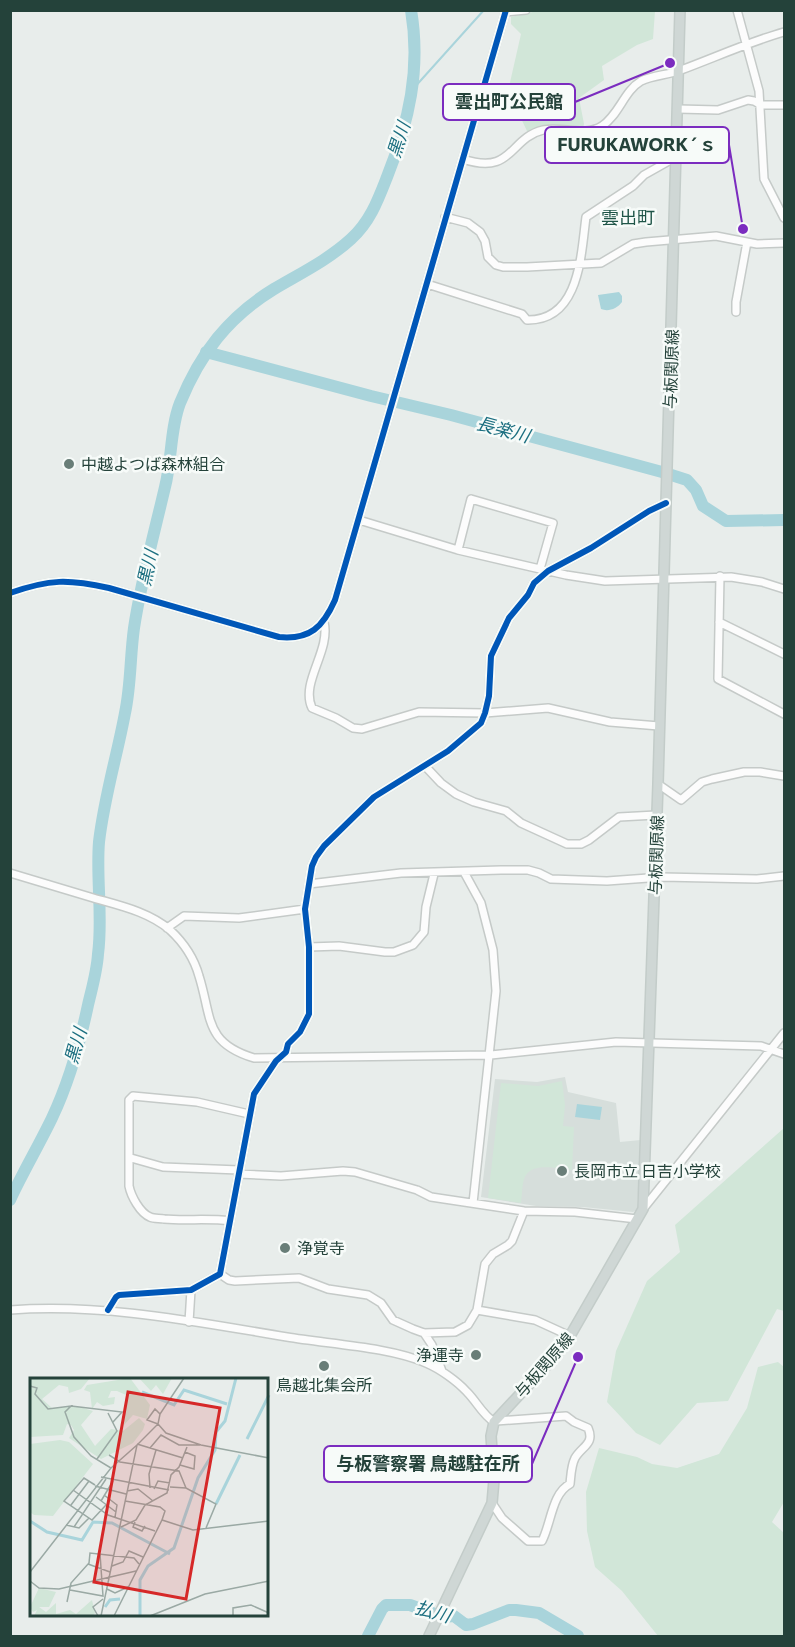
<svg xmlns="http://www.w3.org/2000/svg" width="795" height="1647" font-family="Commissioner,'Noto Sans JP',sans-serif">
<rect width="100%" height="100%" fill="#e8edeb"/>
<path fill="#d6dedb" d="M565 1077 568 1092 616 1103 620 1142 641 1140 637 1210 633 1212 583 1207 536 1206 481 1197 495 1079 537 1082Z"/>
<path fill="#d1e6d8" d="M541 10 655 11 653 39 637 45 602 66 604 80 579 98 584 124 581 136 527 131 517 110 506 100 521 34 511 24V17Z
M562 1081 565 1105 563 1126 574 1127 572 1170C558 1169 530 1161 524 1179 522 1186 522 1196 521 1203L488 1198 501 1083 538 1086Z
M784 1128V1311L777 1309 728 1401 697 1403 660 1445 636 1433 607 1402 616 1351 647 1281 680 1252 675 1225Z
M778 1362 784 1367V1502L772 1522 784 1533V1636H658L622 1591 595 1567 587 1531 586 1492 599 1448 637 1457 652 1464 677 1468 719 1454 747 1408 758 1367Z"/>
<path fill="#a9d4db" d="M619 292 622 296V302C617 309 608 312 601 309L598 295Z
M577 1104 602 1107 600 1120 575 1117Z"/>
<g fill="none" stroke-linecap="round" stroke-linejoin="round">
<path stroke="#a9d4db" stroke-width="2" d="M413 89 484 10"/>
<path stroke="#a9d4db" stroke-width="12" d="M206 352 371 396 451 415 662 472 687 480 696 490 703 506 726 521 784 520
M10 1200C23 1172 39 1145 52 1118 69 1082 80 1043 88 1005 92 988 97 971 98 954 103 917 96 879 99 842 104 798 117 756 125 713 131 685 130 657 134 628 141 581 154 534 165 487 172 460 170 429 180 403 200 354 228 317 274 289 301 273 328 260 351 239 370 222 378 200 387 177 409 122 421 69 411 10
M368 1636 382 1609 386 1605H410L443 1617 454 1616 466 1625 473 1624 509 1610H516L539 1613 578 1636"/>
<g stroke="#c5cac8" stroke-width="10">
<path id="minor" d="M737 10 759 91 764 179 784 218
M505 12 526 10
M678 109 718 110 748 100 754 101 761 105H784
M463 159C513 176 509 138 543 130 562 126 585 137 602 126 619 115 624 91 641 81 653 75 669 75 681 70 716 57 749 42 784 32
M445 217 468 223 480 232 485 241 488 257 496 265 503 267H527L601 263 633 244 646 242 716 236 757 244 784 243
M427 284 522 314 527 320C580 321 581 254 586 217L633 186 644 175 676 157
M736 312V302L747 242
M359 520 458 550 566 575 605 581 731 577 762 582 784 589
M458 550 471 499 553 523 540 569
M720 576 718 679 784 714
M10 593C50 579 68 579 109 588L279 637C310 640 323 627 335 600L506 10
M324 622C331 651 300 682 312 708L336 718 353 728 362 729 419 712 485 713 548 708 610 722 659 726
M719 622 784 654
M425 766 441 783 456 794 474 802 506 811 521 823 567 844H581L589 840 619 817 656 815
M658 784 681 800 702 782 712 779 744 772H760L784 776
M464 872 481 903 493 950 496 991 473 1203
M10 873C37 881 63 889 90 897 117 905 148 911 170 930 184 943 194 958 199 976 212 1017 204 1043 254 1058L491 1055 616 1042 761 1046 784 1054
M309 884 401 873 501 870H528L539 873 551 879 607 881 662 877 757 879 784 876
M167 928 184 916 239 918 305 909
M309 947 339 946 385 952H394L413 945 424 932 426 907 434 874
M131 1158 163 1167 239 1170
M238 1174 281 1176 343 1171 355 1172 417 1190 431 1197 524 1211 575 1212 637 1219
M643 1209 784 1033
M230 1221C208 1218 186 1221 164 1219 160 1218 154 1219 150 1217 140 1213 131 1196 129 1186V1100L133 1096 197 1102 249 1114
M220 1274 229 1280 235 1281 299 1278 328 1289 368 1295 381 1303 393 1320 413 1329 424 1333 455 1332 468 1325 477 1310 485 1264 493 1254 508 1245 512 1241 524 1211
M10 1310C104 1303 196 1322 287 1337 328 1344 390 1347 426 1363 440 1369 457 1381 467 1392 477 1402 482 1414 494 1422
M108 1310 116 1297 119 1295 191 1290 220 1274 254 1094 276 1061 286 1052 288 1044 300 1032 309 1014V947L305 909 312 866 316 857 324 846 374 797 448 751 481 723 485 713 489 696 491 656 509 618 528 595 534 583 548 571 591 548 649 511 666 503
M477 1310 535 1320 570 1336
M189 1322 191 1290
M424 1333 432 1345 442 1371
M492 1503 502 1518 528 1541H542C551 1524 552 1493 570 1484 571 1475 571 1466 575 1458 582 1446 595 1444 588 1428L574 1422 566 1416 496 1421"/>
</g>
<g stroke="#c3ccc9" stroke-width="12">
<path id="major" d="M429 1636 492 1503 494 1480 491 1436 494 1422 551 1361 570 1336 643 1209 658 784 680 10"/>
</g>
<use href="#minor" stroke="#fcfcfc" stroke-width="7"/>
<use href="#major" stroke="#cfd7d5" stroke-width="9"/>
<g stroke="#f7fbf9" stroke-width="10">
<path id="cycleway" d="M10 593C50 579 68 579 109 588L279 637C310 640 323 627 335 600L506 10
M108 1310 116 1297 119 1295 191 1290 220 1274 254 1094 276 1061 286 1052 288 1044 300 1032 309 1014V947L305 909 312 866 316 857 324 846 374 797 448 751 481 723 485 713 489 696 491 656 509 618 528 595 534 583 548 571 591 548 649 511 666 503"/>
</g>
<use href="#cycleway" stroke="#0057b8" stroke-width="6"/>
</g>
<g fill="#697e78" stroke="#f7fbf9" stroke-width="2">
<circle cx="69" cy="464" r="6"/>
<circle cx="562" cy="1171" r="6"/>
<circle cx="285" cy="1248" r="6"/>
<circle cx="476" cy="1355" r="6"/>
<circle cx="324" cy="1366" r="6"/>
</g>
<g text-anchor="middle" stroke-width="5" stroke-linejoin="round" paint-order="stroke">
<g font-size="16" fill="#24423a" stroke="#f7fbf9">
<text transform="translate(671 369) rotate(-88)" y="6">与板関原線</text>
<text transform="translate(656 855) rotate(-88)" y="6">与板関原線</text>
<text transform="translate(544 1365) rotate(-49)" y="6">与板関原線</text>
</g>
<g font-size="16" fill="#24423a" stroke="#f7fbf9" text-anchor="start">
<text x="81" y="470">中越よつば森林組合</text>
<text x="574" y="1177">長岡市立 日吉小学校</text>
<text x="297" y="1254">浄覚寺</text>
<text x="464" y="1361" text-anchor="end">浄運寺</text>
<text x="324" y="1391" text-anchor="middle">鳥越北集会所</text>
</g>
<g font-size="18" font-style="italic" fill="#1c6f80" stroke="#f7fbf9">
<text transform="translate(399 140) rotate(-72)" y="6">黒川</text>
<text transform="translate(503 430) rotate(15)" y="6">長楽川</text>
<text transform="translate(148 568) rotate(-77)" y="6">黒川</text>
<text transform="translate(76 1046) rotate(-74)" y="6">黒川</text>
<text transform="translate(433 1612) rotate(16)" y="6">払川</text>
</g>
<g font-size="18" fill="#1f5548" stroke="#f7fbf9">
<text x="628" y="224">雲出町</text>
</g>
</g>
<g transform="translate(30 1378)">
<rect width="238" height="238" fill="#e8edeb"/>
<path d="M0 0H60L51 11 39 15 38 9 29 7 12 21 22 30 47 28 63 33 51 47 65 68 81 51 93 53 109 40 115 46 113 52 103 65 71 81 39 60 44 52 41 47 37 46 33 57 0 59ZM100 0 120 27 117 41 103 37 94 47 96 17 87 13H81L78 20 85 19 84 26 73 28 67 24 62 31 60 14 54 12 57 7ZM109 0H142L133 16 126 7 121 13ZM30 62 39 64 63 86 23 138 4 137 0 134V66ZM9 210 26 214 19 229H9L16 234 26 225V236L40 232 46 236 62 222 65 235 63 238H4L7 232 3 234 0 229Z" fill="#d1e6d8"/>
<path fill="none" stroke="#a9d4db" stroke-width="3" d="M112 14 144 27 154 12 197 26M217 61 239 17M186 126 210 77M0 143 17 154 52 162 63 144 82 145 140 176M75 229 80 222 90 221M110 238V202L118 188 144 170 168 100 185 72 186 54 195 43 206 0"/>
<path fill="none" stroke="#9aa9a4" stroke-width="1.5" d="M0 8 7 10 5 16 18 31 41 28 35 34 44 59 61 78 81 90 0 194M41 28 92 34 83 44M128 46 136 55 171 67 239 80M128 46 117 42 125 31 130 36M107 66 153 80M120 70 131 57 149 67H170M79 77 90 84 149 93 156 110M67 81 87 53 78 35M150 87 164 91 165 78 155 74M81 90 107 67M71 99 139 112M65 107 54 100 34 123 62 142 76 127M65 108 96 116M140 109 156 110 186 126 176 150M120 110 119 96 126 72M124 111 128 103 140 105M43 112 78 137 125 153M97 113 108 111 123 123M74 117 87 127 85 139M66 119 86 134M71 123 83 103M95 123 130 129 135 133 132 142M41 127 59 103M105 144 103 149 112 153 115 148M36 147 49 150 59 140M44 149 76 101M91 149 106 142 115 127 137 115 141 97 149 89 157 69M58 186 80 194M82 188 93 184 99 173 113 179M0 203 9 210 29 211 106 193M77 211 85 215 98 209M40 212 73 218 70 176M37 224 41 205 59 185 60 175 104 180 109 186M68 238 63 229 73 221M71 238 107 67 128 46 130 36 154 0M84 238 132 142 163 152 239 143M120 238 175 216 239 203M203 238V230L221 227 239 235"/>
<path fill="#d62828" fill-opacity="0.15" stroke="#d62828" stroke-width="3" d="M98 14 190 30 156 221 64 204Z"/>
<rect width="238" height="238" fill="none" stroke="#24423a" stroke-width="3"/>
</g>
<path fill="none" stroke="#7b2cbf" stroke-width="2" d="M670 63L575 102M743 229L729 145M578 1357L532 1464"/>
<g fill="#7b2cbf" stroke="#f7fbf9" stroke-width="2">
<circle cx="670" cy="63" r="6"/>
<circle cx="743" cy="229" r="6"/>
<circle cx="578" cy="1357" r="6"/>
</g>
<g fill="#f7fbf9" stroke="#7b2cbf" stroke-width="2">
<rect x="443" y="84" width="132" height="36" rx="6"/>
<rect x="545" y="127" width="184" height="36" rx="6"/>
<rect x="324" y="1446" width="208" height="36" rx="6"/>
</g>
<g font-size="18" text-anchor="middle" font-weight="bold" fill="#24423a">
<text x="509" y="108">雲出町公民館</text>
<text x="637" y="151">FURUKAWORK´ｓ</text>
<text x="428" y="1470">与板警察署 鳥越駐在所</text>
</g>
<rect width="795" height="1647" fill="none" stroke="#24423a" stroke-width="24"/>
</svg>
